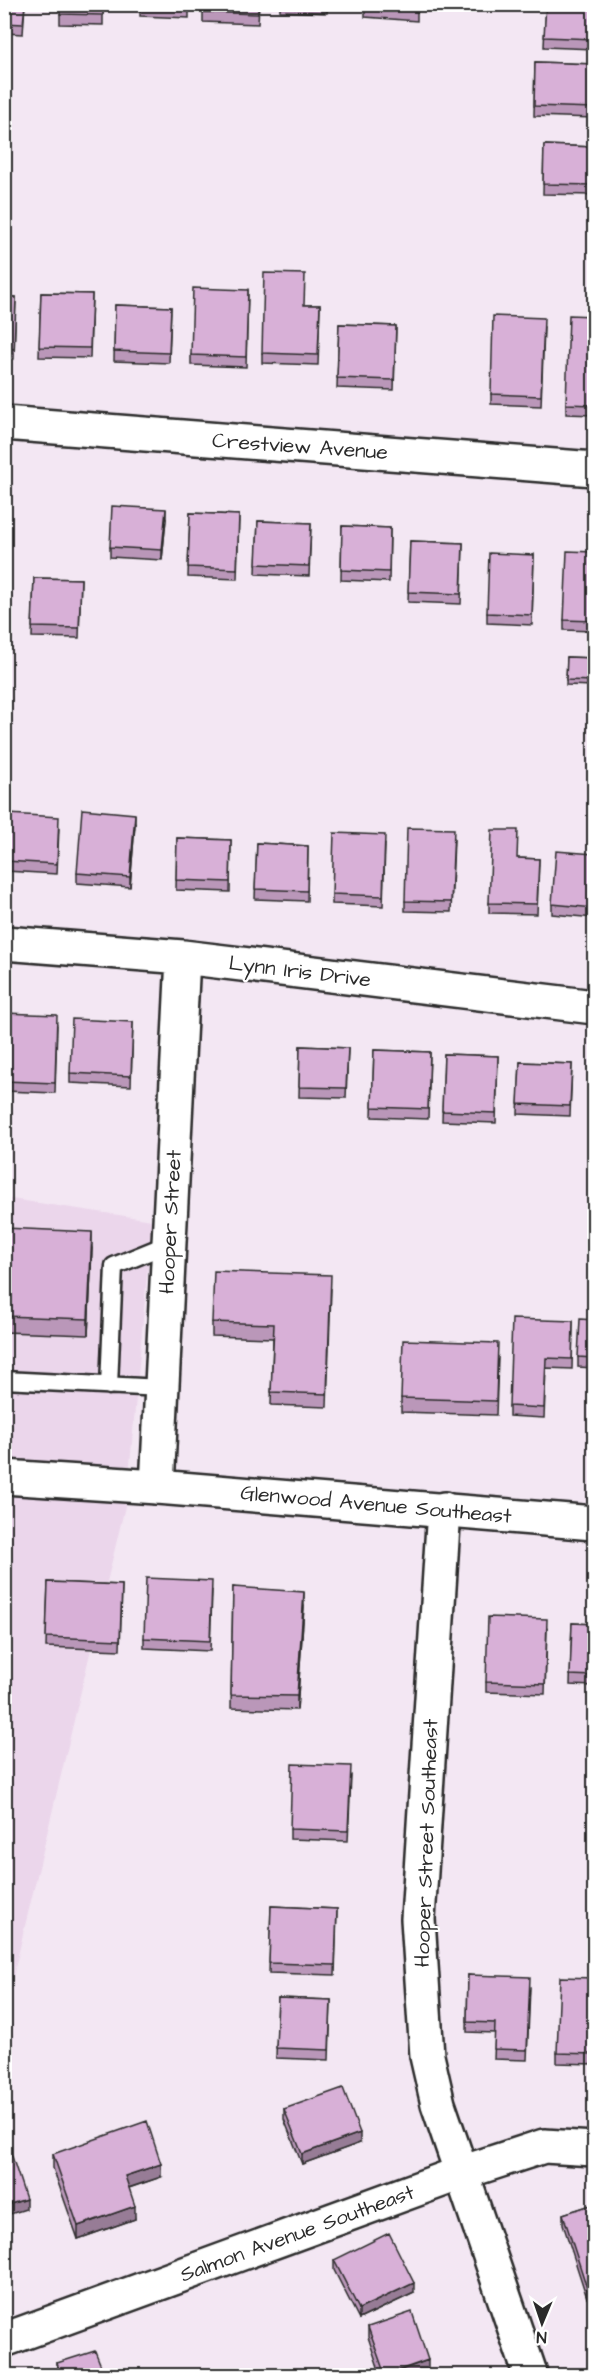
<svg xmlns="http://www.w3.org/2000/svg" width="599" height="2380" font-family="'Architects Daughter',sans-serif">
<rect width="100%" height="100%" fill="#f3e7f3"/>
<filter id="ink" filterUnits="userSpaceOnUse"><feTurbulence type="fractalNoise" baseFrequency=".0167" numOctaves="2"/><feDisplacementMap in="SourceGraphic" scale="12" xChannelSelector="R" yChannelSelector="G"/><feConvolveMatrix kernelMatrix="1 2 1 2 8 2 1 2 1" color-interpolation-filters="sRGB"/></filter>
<g filter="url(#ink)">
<path fill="#ebd6eb" d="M5 1198 152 1220 127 1498 5 2010Z"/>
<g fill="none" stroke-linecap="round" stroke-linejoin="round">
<g stroke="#2b2b2b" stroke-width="21">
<path id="service" d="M4 1380 162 1388
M109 1386 114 1266 168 1244"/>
</g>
<g stroke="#2b2b2b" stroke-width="38">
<path id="minor" d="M4 423 594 469
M4 943 183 957 594 1007
M157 1487 183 957
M444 1509 418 1919 427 2056 438 2104 531 2376
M4 2340 461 2173 544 2146 594 2149"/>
</g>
<g stroke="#2b2b2b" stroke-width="38">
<path id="secondary" d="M4 1477 157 1487 594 1523"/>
</g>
<use href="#service" stroke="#fff" stroke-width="16"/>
<use href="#minor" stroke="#fff" stroke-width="33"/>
<use href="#secondary" stroke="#fff" stroke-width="33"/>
</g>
<path fill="#ba97b9" stroke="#2b2b2b" stroke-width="1.5" d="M4 4H25L23 34 4 33Z
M60 4H103V25L60 24Z
M140 4H189V18L140 16Z
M203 4H259L258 24 203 22Z
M280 4H328L327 13 280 11Z
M365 4H417V21L365 17Z
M546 4H594V49L544 47Z
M535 62 594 64V118L534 116Z
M544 145 594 147V195L543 194Z
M248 290 246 367 191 365V355Z
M41 293 92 294 90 358 39 357Z
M4 297H16L14 359 4 358Z
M115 305 171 307 169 363 114 361Z
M305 305H320L318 365 262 363V353Z
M594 316V415L566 414V404Z
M339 324 396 326 394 390 337 388Z
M544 328 541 406 491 404V394Z
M190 513 239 515 237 579 188 577Z
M166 519 162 560 110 557V547Z
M258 521 311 523 309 576 256 574Z
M342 526 390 528 389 582 341 580Z
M410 541 463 543 461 604 408 602Z
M594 552V631L564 630V620Z
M534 555 532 625 487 623V613Z
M34 578 81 579 79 638 32 637Z
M567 657 594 658V686L566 685Z
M135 824 130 887 77 883V873Z
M59 827 57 874 5 871V861Z
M177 838 231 840 230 892 176 890Z
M454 839 451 912 405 911V901Z
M257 843 308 846 307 901 255 899Z
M385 845 383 906 332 904V894Z
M594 854V918L552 914V904Z
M517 858 539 859 537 914 489 913V903Z
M4 1013 57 1025 55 1093 4 1091Z
M133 1022 131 1086 70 1083V1073Z
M300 1046 348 1048 346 1098 299 1097Z
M374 1050 430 1052 428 1119 372 1117Z
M444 1054 498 1056 496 1123 442 1121Z
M520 1062 572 1064 570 1116 518 1114Z
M4 1228 92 1248 88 1335 4 1332Z
M331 1289 327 1407 271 1405 273 1338 212 1336V1322Z
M594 1320V1368L578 1367V1357Z
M573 1321 572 1369 546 1368 544 1418 509 1416V1406Z
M498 1357 496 1415 401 1412V1398Z
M48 1582 122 1585 120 1650 46 1647Z
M233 1587 304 1606 297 1710 231 1708Z
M212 1591 210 1651 144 1648V1638Z
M572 1623 594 1624V1686L570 1685Z
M547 1629 545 1694 486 1692V1682Z
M351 1776 348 1841 290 1839V1829Z
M271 1906 337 1909 335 1975 269 1973Z
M468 1975 530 1987 527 2060 494 2059 495 2033 467 2032Z
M594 1978V2064L557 2063V2053Z
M278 1998 331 2000 329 2060 276 2058Z
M284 2109 360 2143 302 2164 284 2119Z
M53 2154 161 2177 129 2188 135 2219 78 2239 53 2168Z
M594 2204 587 2298 563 2224V2214Z
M334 2260 414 2293 359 2319 334 2270Z
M368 2327 428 2370 412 2376H381L368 2337Z
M57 2363 105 2376H58Z"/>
<path fill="#977b96" stroke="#2b2b2b" stroke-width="1.5" d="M166 509V519L162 560V550Z
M135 814V824L130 887V877Z
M92 1232V1248L88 1335V1319Z
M304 1592V1606L297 1710V1696Z
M360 2133V2143L302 2164V2154Z
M161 2164V2177L125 2189V2176Z
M26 2199V2209L4 2216V2206Z
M135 2206V2219L78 2239V2226Z
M414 2283V2293L359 2319V2309Z
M594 2285V2295L587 2298V2288Z
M428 2360V2370L412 2376H385Z"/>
<path fill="#d8b0d7" stroke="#2b2b2b" stroke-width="1.5" d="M4 4H25L23 24 4 23Z
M60 4H103V15L60 14Z
M140 4H189V8L140 6Z
M203 4H258V14L203 12Z
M365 4H417V11L365 7Z
M546 4H594V39L544 37Z
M535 62 594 64V108L534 106Z
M544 145 594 147V185L543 184Z
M264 273 305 274 304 305H320L318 355 262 353Z
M193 288 248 290 246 357 191 355Z
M41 293 92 294 90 348 39 347Z
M4 297H16L14 349 4 348Z
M115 305 171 307 169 353 114 351Z
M569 315 594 316V405L566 404Z
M493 316 544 318 541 396 491 394Z
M339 324 396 326 394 380 337 378Z
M112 506 166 509 162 550 110 547Z
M190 513 239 515 237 569 188 567Z
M258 521 311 523 309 566 256 564Z
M342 526 390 528 389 572 341 570Z
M410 541 463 543 461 594 408 592Z
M567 551 594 552V621L564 620Z
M489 553 534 555 532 615 487 613Z
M34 578 81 579 79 628 32 627Z
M567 657 594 658V681L566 680Z
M82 809 135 814 130 877 77 873Z
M8 814 59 817 57 864 5 861Z
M407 828 454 829 451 902 405 901Z
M492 830H518L517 858 539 859 537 904 489 903Z
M334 833 385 835 383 896 332 894Z
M177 838 231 840 230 882 176 880Z
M257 843 308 846 307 891 255 889Z
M556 851 594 854V908L552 904Z
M4 1013 57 1015 55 1083 4 1081Z
M72 1019 133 1022 131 1076 70 1073Z
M300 1046 348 1048 346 1088 299 1087Z
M374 1050 430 1052 428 1109 372 1107Z
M444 1054 498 1056 496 1113 442 1111Z
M520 1062 572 1064 570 1106 518 1104Z
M4 1228 92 1232 88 1319 4 1316Z
M214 1271 331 1275 327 1394 271 1392 274 1324 212 1322Z
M512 1319 573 1321 572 1359 546 1358 544 1408 509 1406Z
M580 1319 594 1320V1358L578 1357Z
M403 1340 498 1343 496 1401 401 1398Z
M146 1578 212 1581 210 1641 144 1638Z
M48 1582 122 1585 120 1640 46 1637Z
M233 1587 304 1592 297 1696 231 1695Z
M488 1617 547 1619 545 1684 486 1682Z
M572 1623 594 1624V1676L570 1675Z
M292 1764 351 1766 348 1831 290 1829Z
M271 1906 337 1909 335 1965 269 1963Z
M468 1975 530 1977 527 2050 494 2049 495 2023 467 2022Z
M560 1977 594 1978V2054L557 2053Z
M278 1998 331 2000 329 2050 276 2048Z
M343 2088 360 2133 302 2154 284 2109Z
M147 2121 161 2164 125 2176 135 2206 78 2226 53 2154Z
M4 2132 26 2199 4 2206Z
M594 2204V2285L587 2288 563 2214Z
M389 2233 414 2283 359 2309 334 2260Z
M412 2312 428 2360 385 2375 368 2327Z
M95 2351 105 2376H61L57 2363Z"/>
</g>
<g text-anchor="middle" stroke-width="4.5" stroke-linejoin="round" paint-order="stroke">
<g font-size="21" fill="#2b2b2b" stroke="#fff">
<text transform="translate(300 446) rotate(4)" y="7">Crestview Avenue</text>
<text transform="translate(300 971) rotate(7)" y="7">Lynn Iris Drive</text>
<text transform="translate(170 1222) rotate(-87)" y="7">Hooper Street</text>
<text transform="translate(376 1504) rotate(5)" y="7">Glenwood Avenue Southeast</text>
<text transform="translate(426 1843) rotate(-88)" y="7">Hooper Street Southeast</text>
<text transform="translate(297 2233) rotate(-20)" y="7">Salmon Avenue Southeast</text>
</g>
</g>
<rect width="599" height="2380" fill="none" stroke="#fff" stroke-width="24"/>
<rect x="12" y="12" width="575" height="2356" fill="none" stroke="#2b2b2b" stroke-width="2" filter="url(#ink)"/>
<g transform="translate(542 2323) rotate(182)" stroke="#ffffff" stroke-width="4.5" paint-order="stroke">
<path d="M0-4.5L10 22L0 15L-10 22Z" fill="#2b2b2b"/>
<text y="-9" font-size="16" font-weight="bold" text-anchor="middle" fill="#2b2b2b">N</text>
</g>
</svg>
